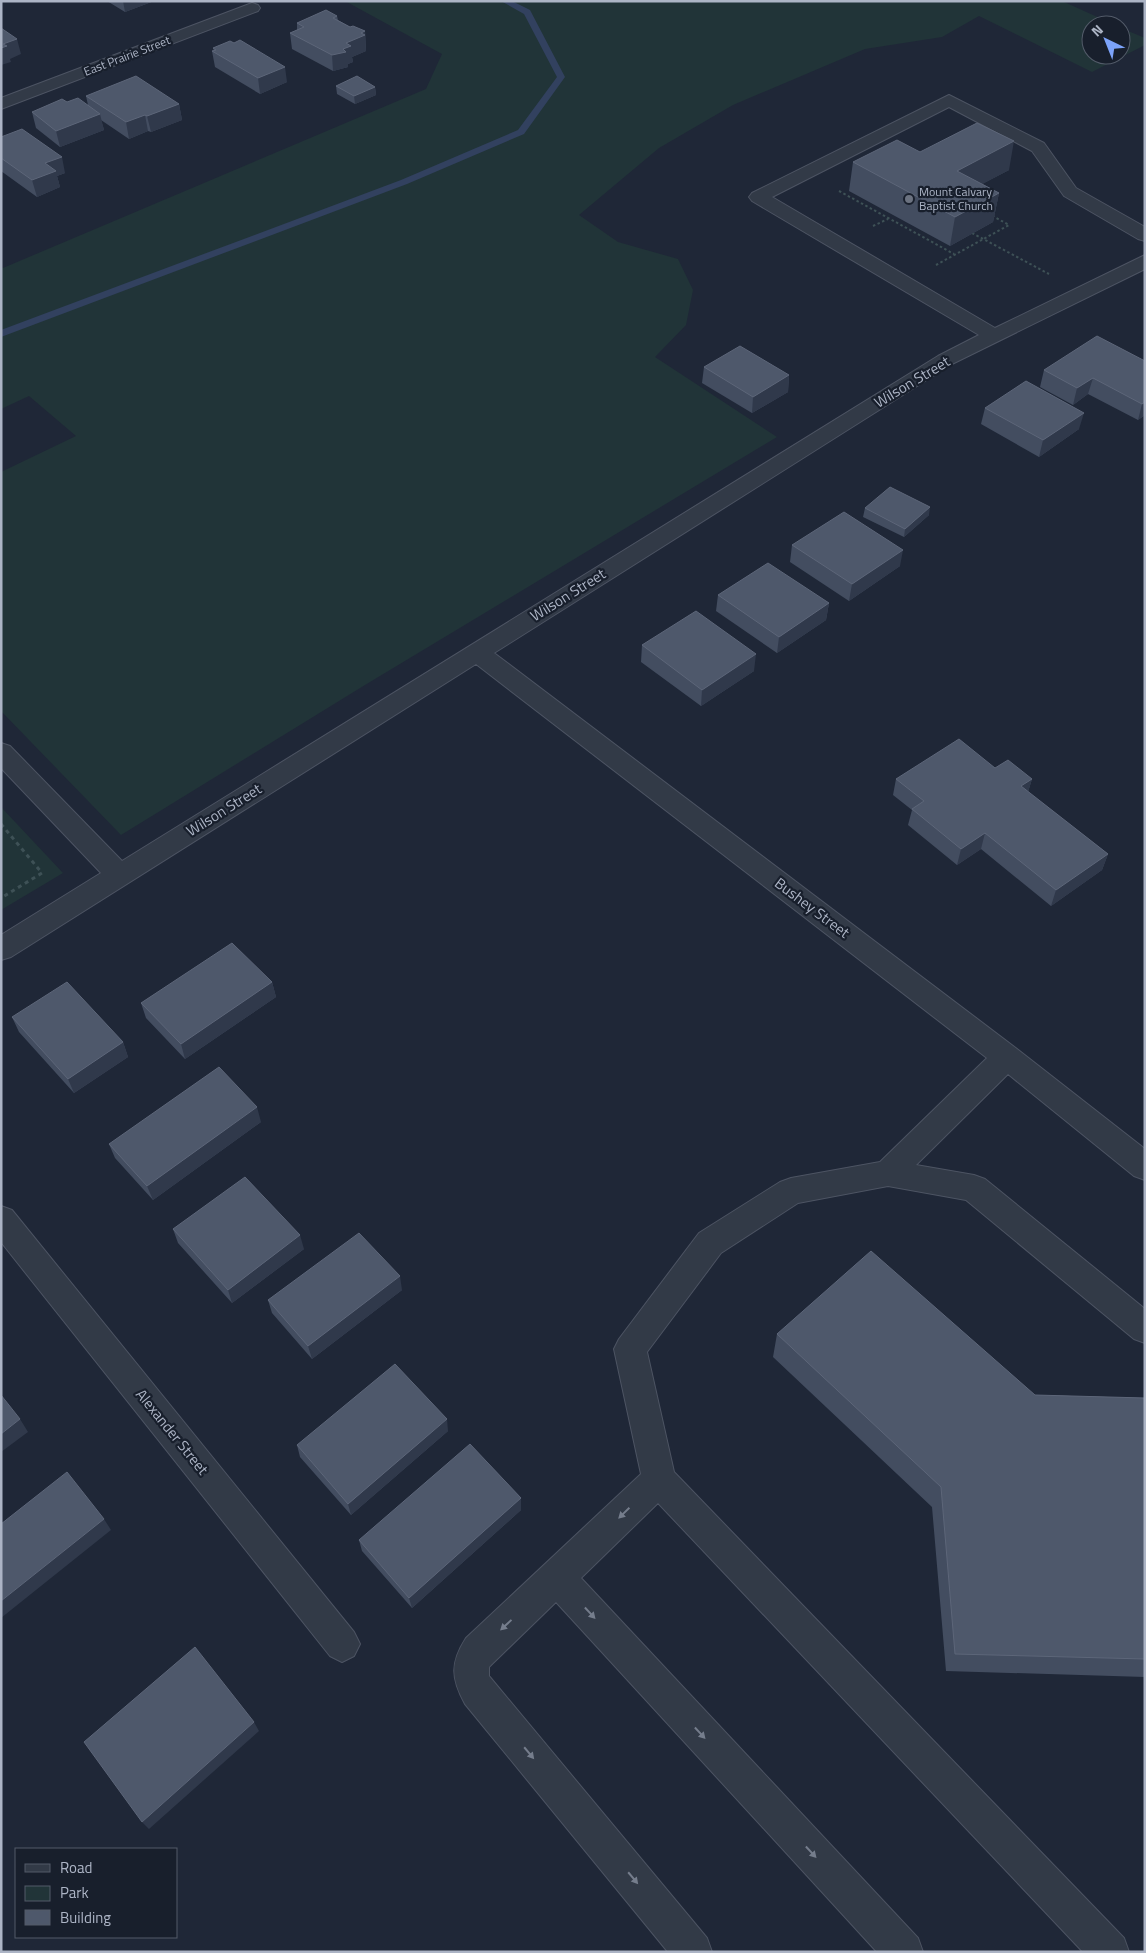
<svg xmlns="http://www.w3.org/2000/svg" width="1146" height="1953" font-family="'Titillium Web',sans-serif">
<rect width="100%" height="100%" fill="#1f2737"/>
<path fill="#213438" d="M345 1H1062L1115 25H1091V55H1121V28L1145 38V45L1092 72 979 16 942 37 865 49 733 105 659 148 579 215 618 242 678 259 693 290 686 325 655 357 777 437 365 685 121 835 1 711V472L76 436 29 396 1 409V267L3 268 426 89 442 54Z
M1 807 63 873 1 910Z"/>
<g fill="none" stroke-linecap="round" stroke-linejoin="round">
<path fill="#32415f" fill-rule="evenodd" d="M501 1H512L530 10 565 77 524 134 407 184 1 337V330L401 180 518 130 557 77 524 14Z"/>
<g stroke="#4d5463" stroke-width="2">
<path id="minor" d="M252 3 258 5 260 8 258 11 1 109V98Z
M949 95 1044 143 1076 188 1145 227V241L1138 239 1064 196 1032 151 949 107 772 197 995 328 1145 255V269L952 364 494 653 1017 1049 1145 1149V1180L1134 1176 1008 1074 916 1165 974 1175 985 1179 1145 1309V1343L1134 1339 966 1200 888 1186 798 1203 721 1253 647 1352 674 1472 1124 1938 1129 1952H1083L658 1503 581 1578 918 1938 923 1952H877L556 1602 492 1664 489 1667V1676L707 1938 712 1952H668L465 1704C451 1678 450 1663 466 1638L641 1474 614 1349 619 1339 699 1233 780 1182 791 1178 880 1162 987 1058 476 664 11 957 1 960V935L101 873 1 768V743L10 746 122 861 938 356 979 335 752 201 749 197 752 193Z
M1 1206 12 1210 354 1632 360 1644 354 1656 342 1662 330 1656 1 1242Z"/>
</g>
<path stroke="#3e5156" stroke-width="2" stroke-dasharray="2.5 2.5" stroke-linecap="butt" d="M839 191 954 254
M873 226 888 219
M972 233 1049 274
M936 265 1009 225 991 215"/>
<path stroke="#3e5156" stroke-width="3" stroke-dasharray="4 4" stroke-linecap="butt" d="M1 824 42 873 1 898"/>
<use href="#minor" fill="#323a47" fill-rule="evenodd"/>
</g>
<path fill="#434d60" d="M107 1H154L125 12Z
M337 16 338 20 350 27 365 31 366 51 352 57 353 62 348 64V67L333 71 292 49 290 33 297 30V23Z
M213 48 287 82 260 94 215 67 212 51H214Z
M336 86 375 87 376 95 355 104 337 94Z
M86 96 179 104 182 120 151 132 148 131 129 139 101 120 104 130 60 147 36 128 32 112 67 102 88 105Z
M1 137 65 173 57 176 60 187 37 197 1 171Z
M920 152 1009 170 982 184 999 193 993 222 950 246 849 191 853 162Z
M1145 361V415L1138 420 1088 394 1073 405 1040 387 1044 370Z
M704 367 789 375 788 392 752 413 702 383Z
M985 408 1079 429 1039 457 981 424Z
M865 508 929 515 904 537 863 517Z
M792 545 900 566 849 601 790 562Z
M718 595 829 603 826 620 777 653 716 611Z
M642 645 754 671 701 706 641 662Z
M995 768 1032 779 1028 792 1108 854 1102 870 1051 906 981 849 957 865 908 825 912 810 893 795 896 779Z
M272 982 276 997 185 1059 146 1018 141 1003Z
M12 1017 123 1042 128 1057 74 1093 19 1032Z
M261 1122 153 1200 115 1158 109 1144Z
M173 1229 304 1249 232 1303 178 1243Z
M402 1290 312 1359 272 1313 268 1300Z
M777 1334 1035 1395 1145 1398V1677L946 1671 932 1507 773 1357Z
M448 1431 351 1515 300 1457 297 1445Z
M521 1498V1510L412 1608 362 1551 359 1540Z"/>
<path fill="#30394b" d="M123 1H154L125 12Z
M365 31 366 51 352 57 353 62 348 64V67L333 71 332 55 343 49 346 43Z
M17 39 21 54 10 59 11 62 1 65V48L3 44Z
M285 67 287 82 260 94 258 78Z
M375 87 376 95 355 104 354 96Z
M179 104 182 120 151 132 147 116Z
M100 114 104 130 60 147 56 131Z
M145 115 148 131 129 139 126 122Z
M1014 141 1009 170 952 200 957 171Z
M62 157 65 173 57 176 60 187 37 197 32 180 45 163Z
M999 193 993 222 950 246 955 217Z
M789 375 788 392 752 413 753 397Z
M1093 378 1088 394 1073 405 1077 388Z
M1145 402V415L1138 420 1142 404Z
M1084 413 1079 429 1039 457 1043 440Z
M930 507 929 515 904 537 905 529Z
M903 550 900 566 849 601 852 584Z
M829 603 826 620 777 653 779 637Z
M756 654 754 671 701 706 702 690Z
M1032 779 1027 795 1021 786Z
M985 833 981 849 957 865 961 849Z
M1108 854 1102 870 1051 906 1056 890Z
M272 982 276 997 185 1059 181 1044Z
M123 1042 128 1057 74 1093 68 1079Z
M257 1107 261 1122 153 1200 147 1186Z
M300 1235 304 1249 232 1303 228 1290Z
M400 1276 402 1290 312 1359 308 1346Z
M20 1419 28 1432 1 1452V1434Z
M447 1419 448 1431 351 1515 348 1504Z
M521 1498V1510L412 1608 409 1598Z
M104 1519 111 1530 1 1618V1601Z
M254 1722 259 1731 149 1829 142 1822Z"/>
<path fill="#4e586b" stroke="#5d6679" d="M326 10 337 16 333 18 350 27 353 26 365 31 361 33 365 35 346 43 351 46 343 49 346 52 332 55 290 33 304 27 297 23Z
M1 28 17 39 3 44 7 46 1 48Z
M240 40 285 67 258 78 212 51 216 50 213 48 230 41 234 43Z
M136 76 179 104 147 116 145 115 126 122 86 96Z
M357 76 375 87 354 96 336 86Z
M78 98 100 114 56 131 32 112 62 99 67 102Z
M977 123 1014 141 957 171 999 193 955 217 853 162 897 140 920 152Z
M22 129 62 157 45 163 56 171 32 180 1 158V137Z
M1097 336 1145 361V402L1142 404 1093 378 1077 388 1044 370Z
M740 346 789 375 753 397 704 367Z
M1026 381 1084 413 1043 440 985 408Z
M890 487 930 507 905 529 865 508Z
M844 512 903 550 852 584 792 545Z
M768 563 829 603 779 637 718 595Z
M696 611 756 654 702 690 642 645Z
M959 739 995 768 1008 760 1032 779 1021 786 1108 854 1056 890 985 833 961 849 912 809 924 801 896 779Z
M232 943 272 982 181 1044 141 1003Z
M67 982 123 1042 68 1079 12 1017Z
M219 1067 257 1107 147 1186 109 1144Z
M245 1177 300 1235 228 1290 173 1229Z
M359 1233 400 1276 308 1346 268 1300Z
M871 1251 1035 1395 1145 1398V1659L955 1654 941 1487 777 1334Z
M395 1364 447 1419 348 1504 297 1445Z
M1 1395 20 1419 1 1434Z
M470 1444 521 1498 409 1598 359 1540Z
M67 1472 104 1519 1 1601V1524Z
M195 1647 254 1722 142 1822 84 1742Z"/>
<defs><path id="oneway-solid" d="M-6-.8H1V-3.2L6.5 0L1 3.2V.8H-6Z" transform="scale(1.25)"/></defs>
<g fill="#757d8c">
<use href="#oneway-solid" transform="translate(624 1513) rotate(136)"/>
<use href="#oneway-solid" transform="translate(590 1613) rotate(47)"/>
<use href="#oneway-solid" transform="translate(506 1625) rotate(137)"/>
<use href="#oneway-solid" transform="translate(700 1733) rotate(47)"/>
<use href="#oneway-solid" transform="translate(529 1753) rotate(50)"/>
<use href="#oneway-solid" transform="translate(811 1852) rotate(47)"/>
<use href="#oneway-solid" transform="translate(633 1878) rotate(50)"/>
</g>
<circle fill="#6b7280" stroke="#181f2c" stroke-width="2" cx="909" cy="199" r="5"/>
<g text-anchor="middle" stroke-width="4.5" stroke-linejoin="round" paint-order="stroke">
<g font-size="12" fill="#acb4c5" stroke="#181f2c">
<text transform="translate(127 56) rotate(-21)" y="4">East Prairie Street</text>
</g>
<g font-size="12" fill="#acb4c5" stroke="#181f2c" text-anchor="start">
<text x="919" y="196">Mount Calvary<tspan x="919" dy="14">Baptist Church</tspan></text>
</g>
<g font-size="15" fill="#acb4c5" stroke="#181f2c">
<text transform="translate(912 382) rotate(-31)" y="5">Wilson Street</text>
<text transform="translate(568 595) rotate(-32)" y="5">Wilson Street</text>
<text transform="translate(224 810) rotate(-32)" y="5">Wilson Street</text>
<text transform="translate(812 908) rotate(37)" y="5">Bushey Street</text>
<text transform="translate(172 1432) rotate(51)" y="5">Alexander Street</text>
</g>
</g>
<rect width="1146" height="1953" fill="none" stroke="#acb4c5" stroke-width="5"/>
<rect x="15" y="1848" width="162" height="90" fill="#181f2c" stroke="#535b69"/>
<rect x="25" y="1864" width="25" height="8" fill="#323a47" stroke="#535b69"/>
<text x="60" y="1873" font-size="15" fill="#acb4c5">Road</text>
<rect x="25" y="1886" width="25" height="15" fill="#213438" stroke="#535b69"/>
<text x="60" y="1898" font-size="15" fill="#acb4c5">Park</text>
<rect x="25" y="1910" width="25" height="15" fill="#4e586b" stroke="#535b69"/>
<text x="60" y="1923" font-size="15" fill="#acb4c5">Building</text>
<g transform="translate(1106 40) rotate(317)"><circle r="24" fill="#181f2c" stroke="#535b69"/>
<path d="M0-4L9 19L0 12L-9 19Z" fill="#7ca3fa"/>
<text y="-8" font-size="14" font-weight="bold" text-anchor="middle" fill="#acb4c5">N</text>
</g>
</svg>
